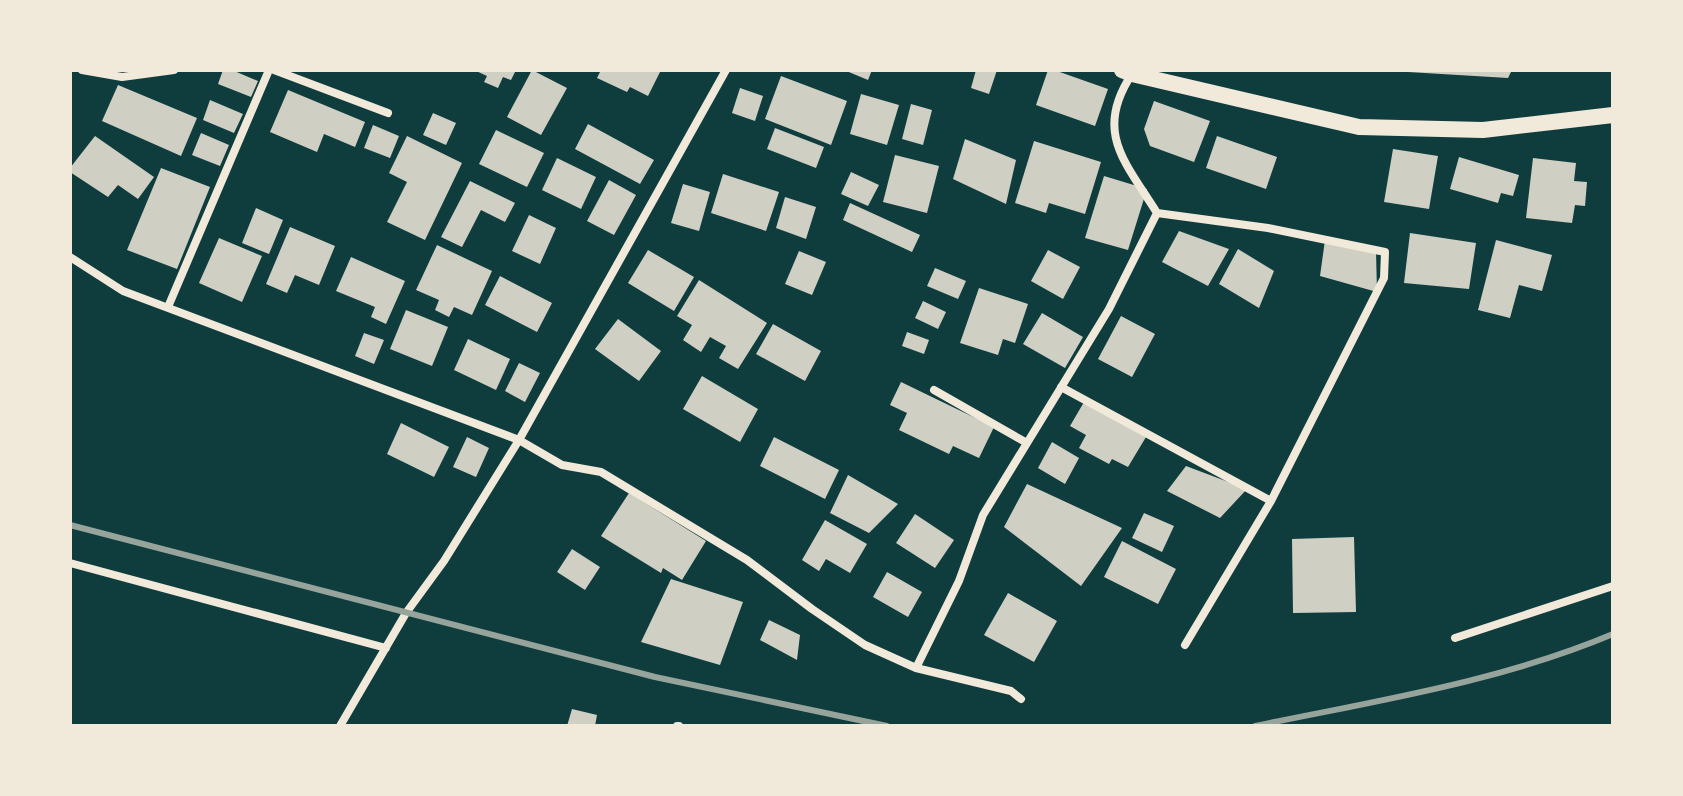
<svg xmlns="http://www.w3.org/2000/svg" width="1683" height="796" font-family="Roboto,sans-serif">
<rect width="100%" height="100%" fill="#0f3d3e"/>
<path fill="#cfcfc3" d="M223 70H232L258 81 251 97 218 84Z
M474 70H516L511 80 503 77 498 88 484 82 487 76Z
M532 70 567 88 541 135 507 117Z
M601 70H661L648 96 630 87 627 92 597 78Z
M844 70H872L868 80Z
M976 70H997L989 94 971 88Z
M1048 70H1054L1108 89 1095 126 1036 105Z
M1408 70H1512L1508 78 1408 72Z
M781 76 847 101 831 145 765 119Z
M118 85 197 118 181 156 102 121Z
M740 88 763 96 755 121 732 113Z
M288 90 365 122 355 147 324 134 317 152 270 132Z
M861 94 899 105 887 145 850 134Z
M210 100 243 114 234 133 203 120Z
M1154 101 1210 121 1194 162 1150 146 1144 129Z
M911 104 932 110 923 145 902 139Z
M433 113 456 123 446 145 423 135Z
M588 124 654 160 640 184 575 149Z
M373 125 399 136 390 158 364 148Z
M775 128 824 147 816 168 767 149Z
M496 130 544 153 527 187 479 164Z
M201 133 229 145 220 166 192 155Z
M95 136 154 177 138 199 118 185 108 197 70 172V168Z
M407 136 462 163 425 240 387 222 407 182 389 173Z
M1217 136 1277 157 1266 189 1206 168Z
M965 139 1016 160 1006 204 953 179Z
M1034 141 1101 162 1085 214 1049 203 1046 213 1015 203Z
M1393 149 1438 156 1429 209 1384 202Z
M895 155 939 166 927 213 883 202Z
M1459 157 1519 175 1513 196 1501 193 1498 203 1450 189Z
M557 158 596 177 581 209 542 190Z
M1533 158 1576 163 1574 181 1587 182 1585 206 1575 205 1572 223 1526 218Z
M161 168 210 187 177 269 127 250Z
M851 172 879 185 868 206 841 194Z
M723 174 779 192 766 231 711 213Z
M1104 176 1147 189 1128 250 1085 238Z
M609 180 636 195 614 235 587 221Z
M470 181 515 203 505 222 481 210 462 247 441 237Z
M683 184 710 192 699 231 671 223Z
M785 197 816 207 806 239 776 228Z
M850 203 920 235 912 252 843 220Z
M256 208 283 220 269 254 242 243Z
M529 215 556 228 540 264 512 251Z
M290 227 335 246 319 285 295 275 287 293 266 284Z
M1179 231 1229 249 1208 286 1162 262Z
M1410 233 1476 243 1469 289 1404 283Z
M219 238 262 256 242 302 199 283Z
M1325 240 1376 251 1377 292 1320 276Z
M1496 240 1552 255 1542 291 1519 285 1510 318 1478 310Z
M437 245 492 271 472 315 454 307 449 317 435 310 439 300 416 290Z
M1238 249 1274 271 1259 308 1219 284Z
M648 250 694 277 674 311 628 283Z
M1048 250 1080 267 1063 299 1031 281Z
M799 251 826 262 812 295 785 284Z
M351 257 405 281 386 324 371 317 375 307 336 291Z
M935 268 966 281 958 299 927 286Z
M500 276 552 303 537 332 485 305Z
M699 280 767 323 738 369 719 358 726 346 710 337 701 352 683 340 692 325 677 316Z
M979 288 1028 304 1015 343 1003 339 998 355 960 343Z
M923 301 946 312 938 329 915 318Z
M406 310 448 327 432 366 390 349Z
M1042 313 1083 337 1065 368 1023 344Z
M1121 316 1155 334 1132 377 1098 359Z
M618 319 661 351 639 381 595 349Z
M773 324 821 351 805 381 756 354Z
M907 332 929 340 924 354 902 346Z
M364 333 384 340 374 364 355 356Z
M468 339 510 359 496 390 454 370Z
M519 363 540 373 525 402 505 391Z
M702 376 758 409 740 442 683 409Z
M901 382 994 427 979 458 953 446 949 454 899 430 907 413 890 405Z
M1084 402 1146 437 1128 467 1112 459 1109 464 1079 448 1086 435 1070 426Z
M401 423 449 447 434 477 387 454Z
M467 437 489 448 476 477 453 467Z
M774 437 839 470 825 499 760 466Z
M1052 442 1079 458 1065 484 1038 468Z
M1186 466 1247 489 1220 518 1167 491Z
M848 475 898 504 869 533 830 513Z
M1027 484 1122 528 1081 586 1004 527Z
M629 493 706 541 682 580 663 568 661 573 601 536Z
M1144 513 1174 526 1162 552 1132 538Z
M915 514 954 540 935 568 896 543Z
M825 520 867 544 850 573 826 559 819 571 802 560Z
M1354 537 1356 612 1293 613 1292 539Z
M1122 541 1176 569 1158 604 1104 577Z
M572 549 600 567 585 590 557 572Z
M887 572 922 592 908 617 873 597Z
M671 579 743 602 720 665 641 642Z
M1008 593 1057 621 1034 662 984 635Z
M769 620 800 635 797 660 760 640Z
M572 709 597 715 595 726H567Z"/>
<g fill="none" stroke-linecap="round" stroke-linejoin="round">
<path stroke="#f1e9da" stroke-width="8" d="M82 70 122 77 174 70
M274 70 388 113
M70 257 123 291 519 440 562 465 601 472 747 560 812 609 865 645 916 668 1011 691 1021 699
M168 307 269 70
M1061 387 1271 501 1384 278 1385 252 1268 228 1157 213
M934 390 1027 443
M70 563 386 648
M1455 638 1613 586
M1185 645 1271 501
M916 668 959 581 983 515 1109 309 1157 213C1126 163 1093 132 1132 74
M340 726 406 613 444 561 519 440 726 70
M677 726H679"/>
<path stroke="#f1e9da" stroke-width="16" d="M1122 70 1132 74 1359 127 1483 130 1613 115"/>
<path stroke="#97a49c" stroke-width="6" d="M70 525 655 677 887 726
M1255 726C1375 701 1499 682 1613 634"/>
</g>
<rect width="1683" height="796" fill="none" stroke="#f1e9da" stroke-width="144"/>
</svg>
